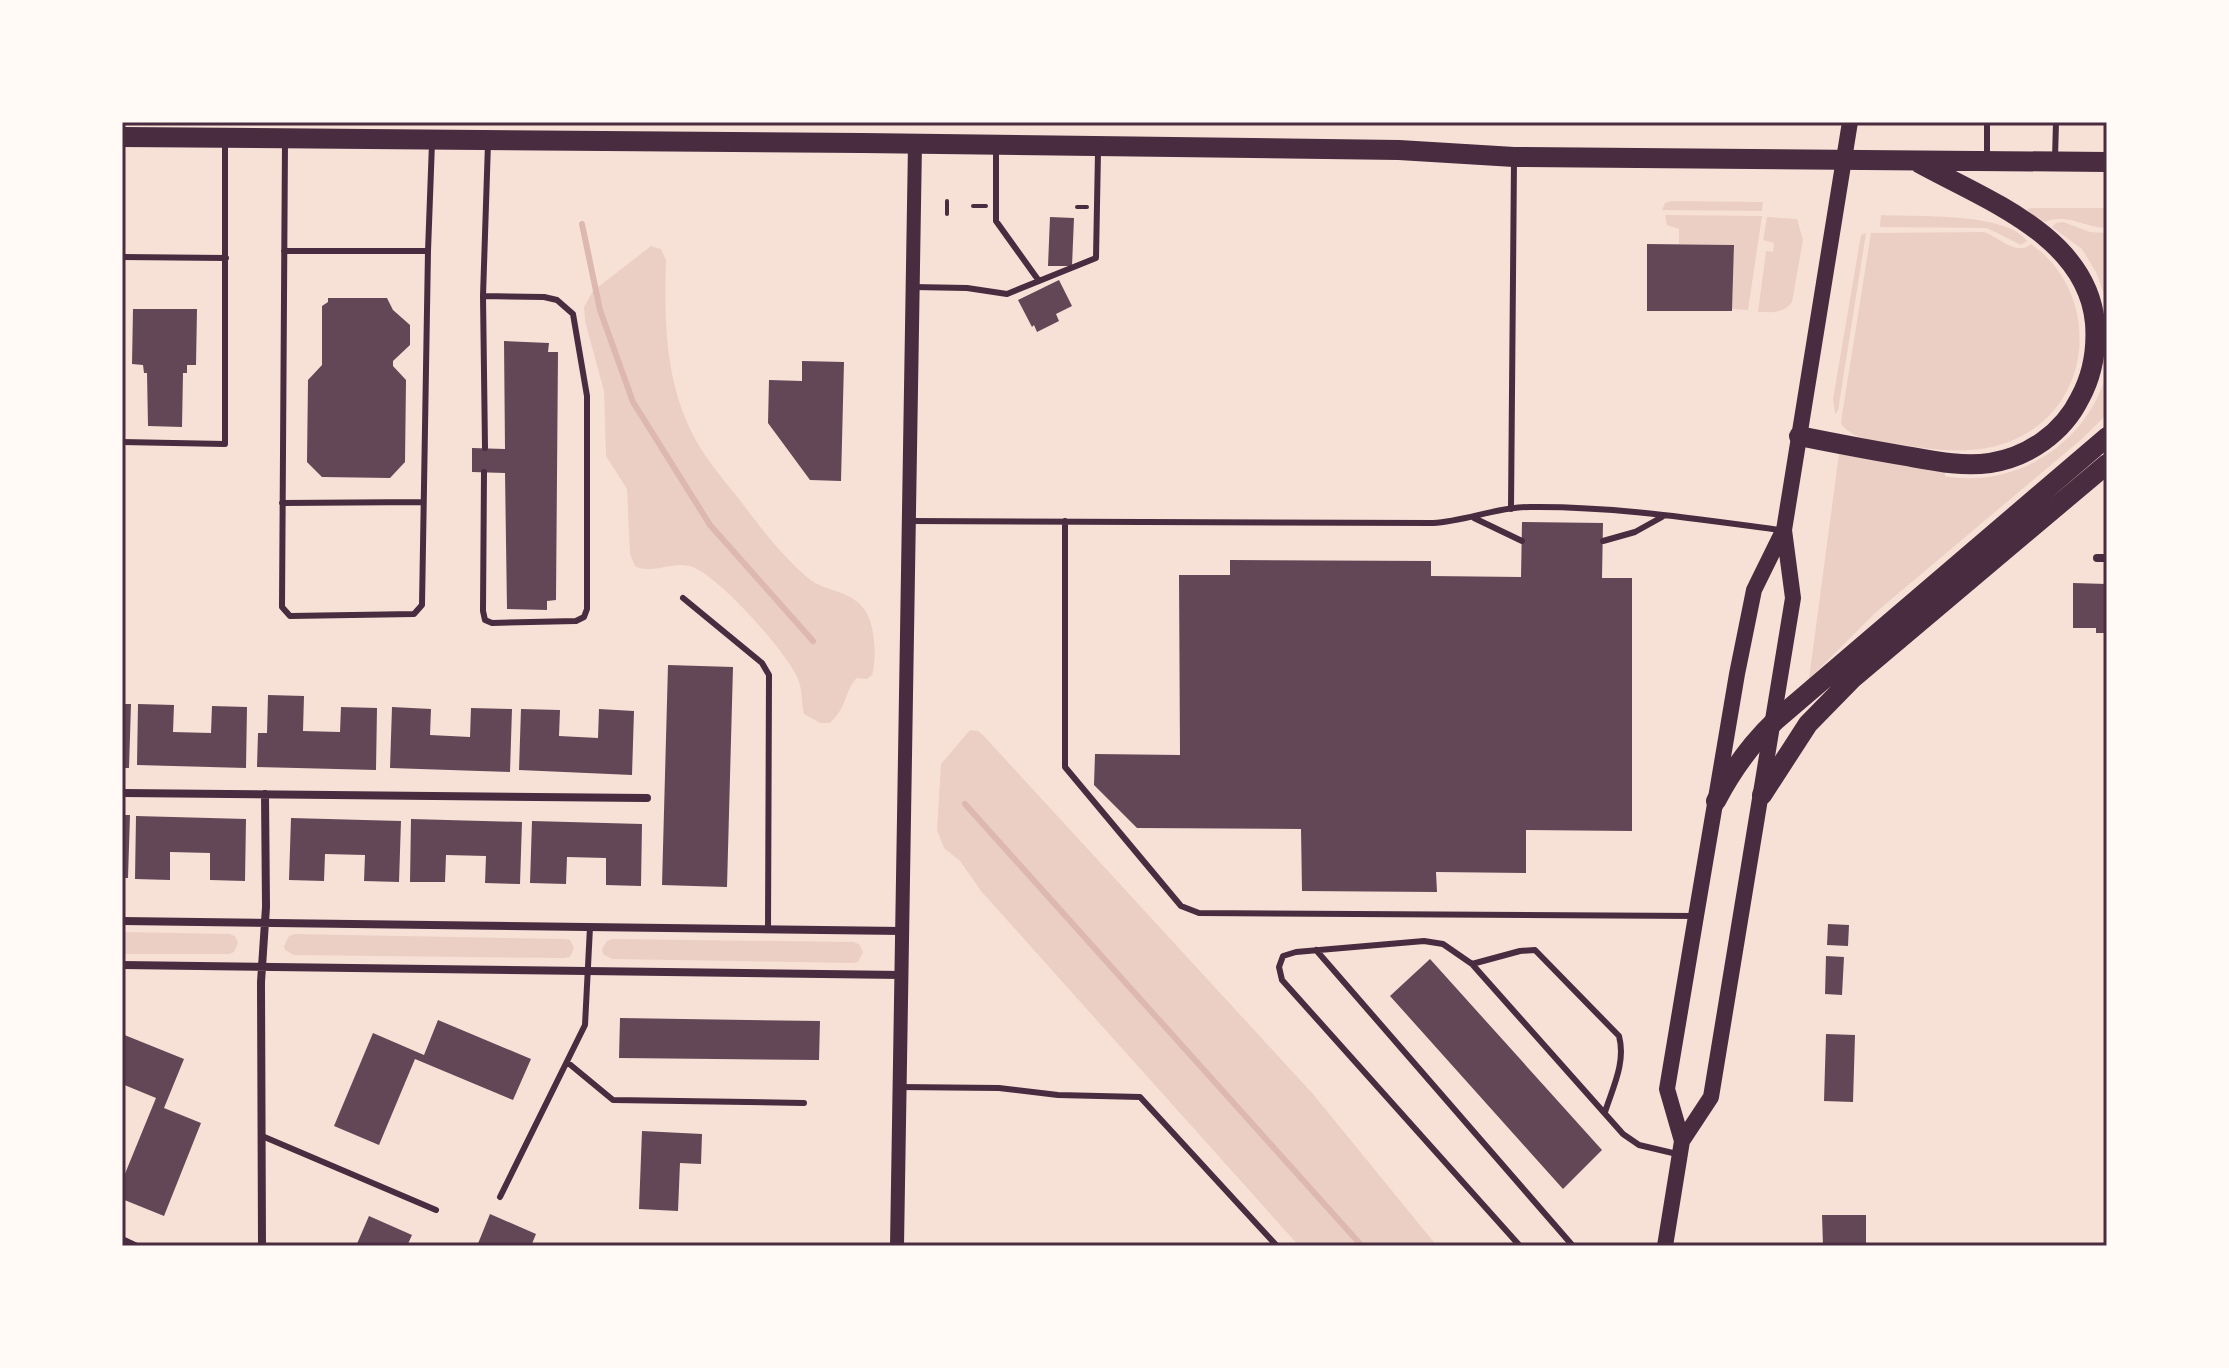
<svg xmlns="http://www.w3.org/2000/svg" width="2229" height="1368" font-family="'Sofia Sans Condensed',sans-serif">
<rect width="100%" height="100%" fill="#f7e1d7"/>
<path fill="#ebcfc5" d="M1671 201 1763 202 1762 211 1662 210 1665 203Z
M2031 208H2107V228C2084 228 2068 212 2045 222L2029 213 2027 209Z
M1665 215 1762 216 1748 310 1732 309 1734 245 1679 244V229L1667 225Z
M1881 215C1915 217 2007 212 2027 241L2021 245 1987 228 1880 227Z
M1767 217 1797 219 1803 240 1792 302C1783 314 1771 312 1758 312L1766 251 1773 252 1774 243 1763 240Z
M2063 222 2090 232 2107 233V303L2096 272 2082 249 2052 227 2056 223Z
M1984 232C1999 237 2017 257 2031 244 2096 289 2097 391 2027 433 1989 456 1944 452 1903 445 1881 442 1856 442 1841 424L1842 415 1871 233Z
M1866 233 1838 411 1835 414 1833 399 1861 235Z
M651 246 661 249 666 260C664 327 665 396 705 455 715 470 727 484 739 499 757 523 776 548 798 569 804 574 810 581 817 584 834 592 853 593 865 610 875 625 877 658 872 675L867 679 857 678C846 687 847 708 830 723H820L804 714C801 702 803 689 797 677 785 650 717 574 690 566 670 561 653 575 635 566L630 554 627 489 606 456 604 391 585 321 584 307 593 291Z
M2107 371 2106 415 2083 438 1875 613 1809 679 1839 454 1945 472V476C2017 489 2089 442 2107 371Z
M970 730 978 731 983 735 1313 1094 1437 1246H1299L981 891 960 861 944 848 937 830 941 764Z
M122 932 229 934 235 936 238 943 234 952 229 954H122Z
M295 934 565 939 570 940 574 948 570 957 564 958 294 955 285 950 284 946 289 936Z
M612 939 853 942 859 944 863 952 858 962 853 963 612 959 603 954 602 949 607 941Z"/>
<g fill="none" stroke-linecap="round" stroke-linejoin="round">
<path stroke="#dcb8b0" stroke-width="6" d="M582 224 600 310 633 402 710 525 813 641
M965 804 1362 1246"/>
</g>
<path fill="#644757" d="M1050 217 1074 218 1072 266H1048Z
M1647 244 1734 245 1732 311H1647Z
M1059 280 1072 306 1056 314 1059 321 1037 332 1034 325 1032 327 1018 300Z
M328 298H387L393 310 410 325V345L393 361V366L406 380 405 462 390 478 322 477 307 462 308 380 322 365V306L328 302Z
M133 309H197L196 365H187V373H183L182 427 148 426 147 373H144L143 365 132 364Z
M504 341 549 343 548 352H558L556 600 547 601V610L507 609 505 473 472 472V448L505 449Z
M802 361 844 362 841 481 810 480 768 423 769 380 802 381Z
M1522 522 1603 523 1602 578H1632V831L1526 830V873L1436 872 1437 892 1302 891 1301 829 1137 828 1094 785 1095 754 1180 755 1179 575H1230V560L1431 561V576L1521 577Z
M2073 583 2107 584V633H2096V628H2073Z
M668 665 733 667 727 887 662 885Z
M268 695 304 696 303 731 340 732 341 707 377 708 376 770 257 767 258 733H267Z
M122 704H131L129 768H122Z
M138 704 174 705 173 732 211 733 212 706 247 707 246 768 137 765Z
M392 707 431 709 430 735 470 737 471 708 512 709 510 772 390 768Z
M521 709 560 710 559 736 598 738 599 709 634 711 632 775 519 770Z
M122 815H130L128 878H122Z
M136 816 246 819 245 881 210 880V853L170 852V880L135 879Z
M291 818 401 821 399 882 364 881 365 855 325 854 324 881 289 880Z
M411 819 522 822 520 884 485 883 486 856 446 855 445 882H410Z
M532 821 642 824 641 886 606 885V858L567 857 566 884 530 883Z
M1828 924 1849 925 1848 946 1827 945Z
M1826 956 1844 957 1842 995 1825 994Z
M1430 959 1602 1150 1563 1189 1390 996Z
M620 1018 820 1021 819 1060 619 1058Z
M438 1020 531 1059 513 1100 415 1059 379 1145 334 1126 373 1033 424 1055Z
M122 1034 184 1059 164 1108 201 1123 164 1216 122 1199V1181L156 1098 122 1084Z
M1826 1034 1855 1035 1853 1102 1824 1101Z
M642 1131 702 1134 701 1164 680 1163 678 1211 639 1209Z
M490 1214 536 1234 531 1246H477Z
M1822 1215H1866V1246H1823Z
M369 1216 412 1235 407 1246H356Z"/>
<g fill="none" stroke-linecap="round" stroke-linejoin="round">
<path stroke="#4a2c40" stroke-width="4" d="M947 201V214
M973 206H986
M1077 207H1087"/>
<path stroke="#4a2c40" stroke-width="6" d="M1987 122V158
M285 142 282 607 290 616 414 614 422 605 428 251 432 143
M996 149V221L1039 281
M2055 158 2056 122
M284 251H428
M122 257 226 258
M913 287 967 288 1007 294 1096 258 1098 152
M483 296 544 297 557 300 573 314 587 396V609L584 617 576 621 492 623 485 620 483 611 484 472
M122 442 225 444V141
M485 448 483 296 488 143
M282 503 423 502
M1511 509 1514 160
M1474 518 1522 541
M910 521 1433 523C1466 521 1497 507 1530 507 1613 506 1697 519 1780 530
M1065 521V767L1181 906 1199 913 1696 916
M1603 541 1635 532 1662 517
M683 598 762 663 769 675 768 929
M1316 950 1573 1246
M1472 964 1520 951 1535 950 1619 1036C1626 1062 1613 1087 1605 1112
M567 1062 613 1100 804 1103
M899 1087 999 1088 1058 1095 1140 1097 1277 1246
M262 1136 436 1210
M500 1197 585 1025 590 927
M122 1239 137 1246
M1520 1246 1282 980 1279 967 1283 956 1296 952 1424 941 1443 944 1472 964 1623 1134 1639 1145 1677 1154"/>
<path stroke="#4a2c40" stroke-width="8" d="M2097 558H2107
M122 793 647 798
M122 921 902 931
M122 965 902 975
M262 1246 261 982 266 907 265 794"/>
<path stroke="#4a2c40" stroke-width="14" d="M897 1246 915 144"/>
<path stroke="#4a2c40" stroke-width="16" d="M1682 1141 1667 1089 1696 916 1737 674 1754 590 1783 531
M1665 1246 1682 1141 1711 1097 1793 598 1784 530 1850 122"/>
<path stroke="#4a2c40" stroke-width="20" d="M122 137 862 143 1399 150 1514 157 2107 162
M1799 436C1834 443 1870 450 1906 456 1934 461 1962 467 1990 463 2028 457 2063 433 2080 398 2093 374 2097 350 2095 323 2087 236 1986 200 1919 163
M1762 795 1808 724 1853 678 2107 464
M1716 801C1732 770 1750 745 1775 721L2107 437"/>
</g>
<rect width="2229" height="1368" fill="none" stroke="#fffaf5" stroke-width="248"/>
<rect x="124" y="124" width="1981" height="1120" fill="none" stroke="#4a2c40" stroke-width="3"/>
</svg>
